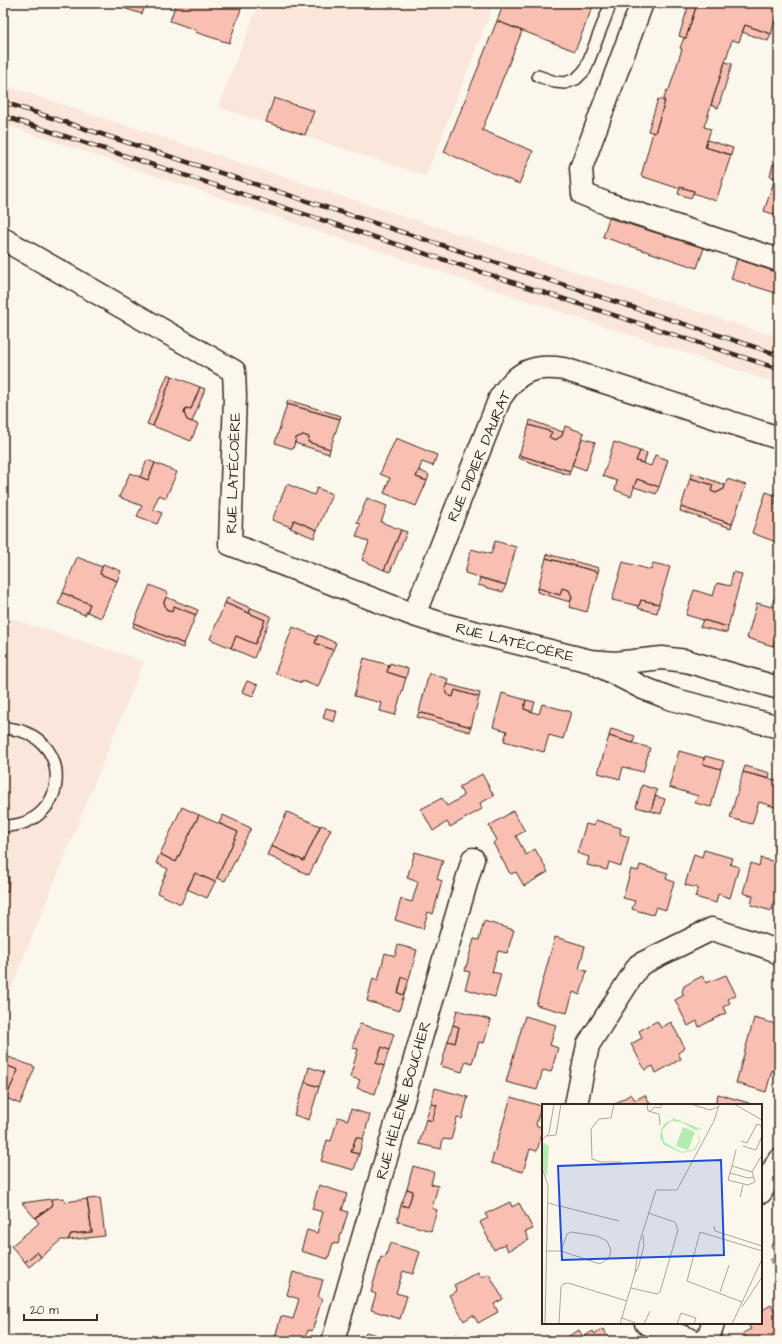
<svg xmlns="http://www.w3.org/2000/svg" width="782" height="1344" font-family="'Architects Daughter',sans-serif">
<rect width="100%" height="100%" fill="#fbf7ec"/>
<filter id="ink" filterUnits="userSpaceOnUse"><feTurbulence type="fractalNoise" baseFrequency=".025" numOctaves="2"/><feDisplacementMap in="SourceGraphic" scale="8" xChannelSelector="R" yChannelSelector="G"/><feConvolveMatrix kernelMatrix="1 2 1 2 8 2 1 2 1" color-interpolation-filters="sRGB"/></filter>
<g filter="url(#ink)">
<path fill="#fae6db" d="M259 3H494L426 176 218 107Z
M3 85 326 191 779 338V384L327 234 3 124Z
M3 616 144 661 3 1008Z"/>
<path fill="#f9bfb2" stroke="#3b2a1e" d="M108 3H146L142 14Z
M176 3H234L242 6 229 43 195 32 196 30 170 21Z
M504 3H594L575 51 497 21Z
M695 3H774L773 5 779 8 771 34 745 25 739 42 732 40 725 62 704 127 711 129 705 147 731 155 716 201 693 193 694 191 680 187V189L641 176 653 132 655 133 665 101H663L667 90H669L682 49 680 48 684 38H686L696 7 694 6Z
M689 4 696 7 686 38 679 36Z
M497 21 522 31 482 130 533 151 519 184 444 152Z
M745 25 771 34 768 41 742 32Z
M725 62 732 64 718 108 711 105Z
M274 98 314 111 305 135 266 122Z
M658 99 665 101 655 133 648 131Z
M707 140 733 148 731 155 705 147Z
M773 164H779V216L764 211 775 178 770 176Z
M680 187 694 191 691 198 678 194Z
M609 218 704 248 697 268 603 237Z
M737 259 779 273V294L731 279Z
M168 374 172 376 153 426 147 424Z
M172 376 200 387 191 409 186 408 184 413 187 420 198 424 191 441 153 426Z
M200 387 205 389 192 422 187 420 184 413 186 408 191 409Z
M288 400 341 416 340 419 287 404Z
M287 404 340 419 330 449 308 442 309 437 303 435 296 438 293 449 275 443Z
M530 420 563 432 562 436 555 440 549 437 552 432 529 425Z
M529 425 552 432 549 437 555 440 562 436 565 426 584 433 570 471 519 455Z
M303 435 309 437 308 442 330 449 329 454 295 443 296 438Z
M396 438 437 455 433 466 422 462 419 470 416 477 427 481 416 506 384 493 390 478 380 474Z
M582 438 595 442 586 470 572 465Z
M614 442 640 451 636 461 651 466 655 455 668 460 659 487 637 479 631 496 615 490 617 481 603 476Z
M640 451 647 453 644 463 636 461Z
M519 455 570 471 569 475 518 458Z
M147 460 155 463 148 480 140 477Z
M155 463 177 472 166 498 159 495 153 509 162 513 157 524 137 516 142 506 119 497 130 473 148 480Z
M419 470 429 475 427 481 416 477Z
M692 473 725 485 724 489 716 493 711 491 713 485 690 478Z
M690 478 713 485 711 491 716 493 724 489 727 479 746 485 732 524 681 507Z
M637 479 659 487 656 494 634 487Z
M287 484 314 495 317 488 332 494 317 530 294 520 291 527 272 520Z
M766 492 777 496 774 504 779 506V543L752 533Z
M367 498 387 506 381 522 401 530 384 570 362 560 369 542 356 536 361 524 357 523Z
M681 507 732 524 731 528 680 511Z
M294 520 317 530 314 538 290 528Z
M401 530 407 532 390 572 384 570Z
M495 541 516 547 506 585 465 573 471 549 491 554Z
M547 554 599 568 598 572 546 558Z
M77 557 102 567 100 574 117 581 101 618 87 612 90 604 63 593Z
M546 558 598 572 587 612 569 607 572 597 569 590 562 588 560 595 538 588Z
M623 562 651 570 653 563 670 567 659 604 641 600 639 606 612 600Z
M103 564 121 571 117 581 100 574Z
M733 572 742 574 728 627 686 615 694 590 713 596 717 583 730 586Z
M480 578 506 585 503 592 478 585Z
M150 585 168 593 164 602 166 609 172 612 174 606 196 615 184 644 134 623Z
M538 588 560 595 562 588 569 590 572 597 570 602 537 592Z
M63 593 90 604 85 615 58 604Z
M166 597 198 610 196 615 174 606 172 612 166 609 164 602Z
M227 598 251 608 249 613 225 603Z
M774 598 779 600V635H776L773 646 747 638 757 603 772 607Z
M641 600 659 604 657 613 638 608Z
M225 603 265 620 255 644 236 636 231 648 210 639Z
M251 608 271 616 254 658 231 648 236 636 255 644 265 620 249 613Z
M703 620 728 627 727 633 700 627Z
M134 623 184 644 183 648 133 627Z
M293 627 317 637 315 643 333 650 318 687 302 681V683L275 673Z
M318 635 336 643 333 650 315 643Z
M776 635H779V647L773 646Z
M364 658 389 665 387 672 406 678 395 715 380 711 382 703 354 696Z
M390 663 408 669 406 678 387 672Z
M429 673 448 679 445 689 448 695 453 697 455 690 479 697 471 727 419 712Z
M247 681 258 685 253 696 242 692Z
M447 684 480 693 479 697 455 690 453 697 448 695 445 689Z
M502 693 526 700 524 709 539 714 542 704 571 712 563 739 549 735 544 752 504 741 507 731 493 727Z
M526 700 535 702 532 712 524 709Z
M326 708 337 711 334 722 323 718Z
M419 712 471 727 470 732 417 717Z
M611 729 635 736 633 743 609 736Z
M609 736 650 748 643 772 623 767 620 779 598 773Z
M679 751 704 758 703 764 721 769 711 807 695 803 698 796 669 787Z
M705 756 724 761 721 769 703 764Z
M745 766 770 773 769 779 743 772Z
M743 772 779 781 778 808 759 802 752 824 730 818Z
M482 774 494 796 480 803 482 809 450 827 447 822 433 831 421 809 442 798 447 806 464 796 459 787Z
M642 785 657 790 651 811 636 807Z
M655 796 665 799 661 814 651 811Z
M182 807 199 815 176 862 160 854Z
M513 811 525 831 516 836 526 855 535 849 548 872 524 886 516 872 511 874 509 872 493 843 497 840 489 826Z
M287 812 320 826 304 861 271 846Z
M199 815 238 832 215 882 195 873 181 904 157 893 168 869 156 863 160 854 176 862Z
M223 815 251 828 225 881 217 878 238 832 219 823Z
M596 820 621 828 620 834 629 837 621 866 609 862 607 870 587 865 589 857 577 853 586 824 594 826Z
M321 825 331 829 309 875 267 855 271 846 304 861Z
M704 850 732 858 730 864 739 867 730 898 718 894 716 903 695 897 698 888 685 885 694 854 702 857Z
M415 852 443 860 437 879 442 881 433 914 428 912 423 929 395 920 401 899 412 902 418 882 407 878Z
M761 858 779 863V903L774 901 772 911 751 905 753 896 743 893 751 863 759 866Z
M640 865 668 873 666 879 674 882 666 910 656 907 653 915 632 909 635 901 623 898 631 869 638 871Z
M195 873 215 882 207 898 187 889Z
M9 877 8 892 3 891V878Z
M484 921 514 930 507 953 498 951 492 972 501 974 495 997 465 989 470 972 465 971 466 967 474 939 479 940Z
M555 937 585 946 579 969 587 971 580 995 573 992 567 1013 536 1005Z
M398 945 417 950 409 979 402 977 398 993 404 995 399 1011 367 1001 373 978 378 980 385 953 395 956Z
M726 975 736 995 728 999 730 1003 723 1007 726 1013 699 1027 697 1021 688 1026 675 1000 684 995 682 992 684 986 702 976 706 983Z
M402 977 409 979 404 995 398 993Z
M457 1010 491 1020 484 1043 479 1042 472 1063 466 1061 462 1072 441 1066 448 1041 455 1043 459 1027 453 1025Z
M525 1016 556 1025 550 1045 558 1048 551 1072 543 1070 537 1090 506 1082Z
M754 1018 779 1025V1069L778 1072 772 1070 766 1092 736 1083Z
M657 1021 661 1028 671 1022 685 1048 678 1053 681 1059 656 1073 653 1066 645 1070 631 1044 642 1038 639 1031Z
M360 1024 394 1034 389 1050 382 1047 376 1063 384 1066 375 1094 357 1088 360 1080 350 1077 358 1049 352 1048Z
M453 1025 459 1027 455 1043 448 1041Z
M382 1047 389 1050 384 1066 376 1063Z
M3 1055 35 1067 20 1104 6 1098 18 1070 3 1064Z
M3 1064 18 1070 6 1098 3 1097Z
M309 1067 324 1072 319 1087 305 1082Z
M305 1082 319 1087 309 1120 294 1115Z
M435 1088 468 1097 462 1119 457 1118 451 1140 443 1139 441 1149 419 1144 426 1119 432 1121 437 1105 431 1104Z
M631 1094 635 1100 645 1095 651 1105H613Z
M718 1094 749 1103 748 1105H715Z
M511 1097 541 1106 536 1125 543 1128 537 1151 530 1149 523 1172 491 1163Z
M431 1104 437 1105 432 1121 426 1119Z
M351 1109 370 1115 363 1139 356 1137 351 1152 359 1154 354 1170 321 1161 327 1140 331 1141 338 1117 348 1120Z
M356 1137 363 1139 359 1154 351 1152Z
M413 1166 434 1172 431 1184 438 1186 432 1208 437 1210 431 1231 397 1221 401 1205 408 1207 413 1191 407 1189Z
M319 1185 347 1194 342 1210 348 1212 338 1244 333 1243 328 1259 301 1251 307 1230 317 1233 323 1212 312 1209Z
M407 1189 413 1191 408 1207 401 1205Z
M64 1198 65 1202 87 1199 92 1232 71 1234 68 1240H61L41 1257 37 1252 25 1262 11 1246 39 1223 35 1218 52 1206 51 1199Z
M100 1198 105 1236 68 1240 71 1234 92 1232 87 1199Z
M51 1199 52 1206 35 1218 22 1203Z
M510 1202 512 1207 519 1203 533 1229 525 1232 529 1240 508 1251 505 1244 494 1250 480 1222 488 1218 485 1214Z
M779 1241V1277L770 1260 777 1257 771 1245Z
M390 1243 420 1252 413 1274 403 1271 396 1293 407 1296 400 1319 371 1310 376 1294 371 1292 372 1288 381 1257 385 1258Z
M37 1252 41 1257 29 1267 25 1262Z
M293 1272 323 1280 318 1297 322 1299 312 1331 308 1330 305 1341H274L281 1316 293 1319 299 1299 287 1295Z
M478 1272 481 1277 489 1274 503 1299 494 1304 498 1312 478 1323 473 1315 464 1321 449 1295 457 1291 454 1285Z
M771 1305 775 1312 779 1310V1341H748L743 1333 751 1329 747 1323H761V1311Z
M603 1329 610 1341H560L579 1330 583 1337 593 1331 595 1334Z
M366 1332 394 1340 393 1341H363Z
M457 1334 461 1341H446Z"/>
<g fill="none" stroke-linecap="round" stroke-linejoin="round">
<g stroke="#3b2a1e" stroke-width="14">
<path id="service" d="M538 76 555 82 565 83 576 79 585 70 611 3
M3 728C76 731 72 826 3 826"/>
</g>
<g stroke="#3b2a1e" stroke-width="25">
<path id="minor" d="M642 3 581 168 583 194 608 204 779 260
M3 239 234 371 235 396 230 544 414 615 449 626 590 661 615 663 662 658 686 661 779 688
M414 615 500 398C517 372 532 364 564 369L779 438
M598 665 643 688 672 699 779 727
M576 1105 588 1045 639 965 712 929 775 950 779 954
M761 1192 779 1160
M646 1323 694 1341
M333 1341 473 859
M707 1341 713 1323"/>
</g>
<use href="#service" stroke="#fbf7ec" stroke-width="11"/>
<use href="#minor" stroke="#fbf7ec" stroke-width="22"/>
<g stroke="#3b2a1e" stroke-width="4.5">
<path id="rail" d="M3 102 779 355
M3 116 779 369"/>
</g>
<use href="#rail" stroke="#fbf7ec" stroke-width="3" stroke-dasharray="9" stroke-linecap="butt"/>
</g>
</g>
<g text-anchor="middle" stroke-width="3" stroke-linejoin="round" paint-order="stroke">
<g font-size="15" fill="#3b2a1e" stroke="#fbf7ec">
<text transform="translate(479 456) rotate(-67)" y="5">RUE DIDIER DAURAT</text>
<text transform="translate(233 473) rotate(-88)" y="5">RUE LATÉCOÈRE</text>
<text transform="translate(515 642) rotate(14)" y="5">RUE LATÉCOÈRE</text>
<text transform="translate(403 1100) rotate(-74)" y="5">RUE HÉLÈNE BOUCHER</text>
</g>
</g>
<g transform="translate(542 1104)">
<rect width="220" height="220" fill="#fbf7ec"/>
<path d="M121 10 162 26 155 25 158 37 153 46 140 49 122 41 118 34 119 26 123 19 132 15ZM129 17 139 18 155 27 157 37 152 45 140 48 122 38 120 26ZM141 23 153 28 146 46 134 42ZM0 38 7 42 5 73 0 61Z" fill="#b4ecaf" fill-rule="evenodd"/>
<path fill="none" stroke="#aea59a" stroke-width="1" d="M72 0 69 14 57 15 49 25 50 55 59 58H79M105 0 106 7 117 10 118 21M149 0 168 6 176 3M192 0 220 16M108 7 113 3 118 4 120 0M5 32 14 31 19 0M0 36 7 29 12 0M199 37 205 39 215 20 220 22M201 42 214 46 220 32M190 62 210 68 213 78 206 81 186 76ZM190 62 194 46M0 63 6 82 3 220M210 68 220 51M188 69 206 74 212 73M198 93 201 81M6 99 77 117M172 122 173 127 220 142M4 147H19L58 160 67 154 69 146 65 137 55 132 29 128 25 130 19 147M93 169 96 164 102 142 101 131M89 184 115 190 118 188 136 126 133 118 106 109M178 188 187 161M200 198 145 177 158 128 220 147M200 203 220 173M80 214 96 220M17 219 19 183 21 180 26 179 85 197M3 220H28M78 220 93 169 97 140 114 86H135L172 17 177 1M102 220 108 207M135 220 139 209 154 214 152 220M190 220 220 155"/>
<path fill="#1d4ed8" fill-opacity="0.15" stroke="#1d4ed8" stroke-width="2" d="M179 56 182 151 20 156 16 62Z"/>
<rect width="220" height="220" fill="none" stroke="#3b2a1e" stroke-width="2"/>
</g>
<rect width="782" height="1344" fill="none" stroke="#fbf7ec" stroke-width="16"/>
<rect x="8" y="8" width="766" height="1328" fill="none" stroke="#3b2a1e" stroke-width="1.5" filter="url(#ink)"/>
<path d="M24 1314v6h73v-6" fill="none" stroke="#3b2a1e" stroke-width="2"/>
<text x="30" y="1314" font-size="12" fill="#3b2a1e" stroke="#fbf7ec" stroke-width="3" paint-order="stroke">20 m</text>
</svg>
